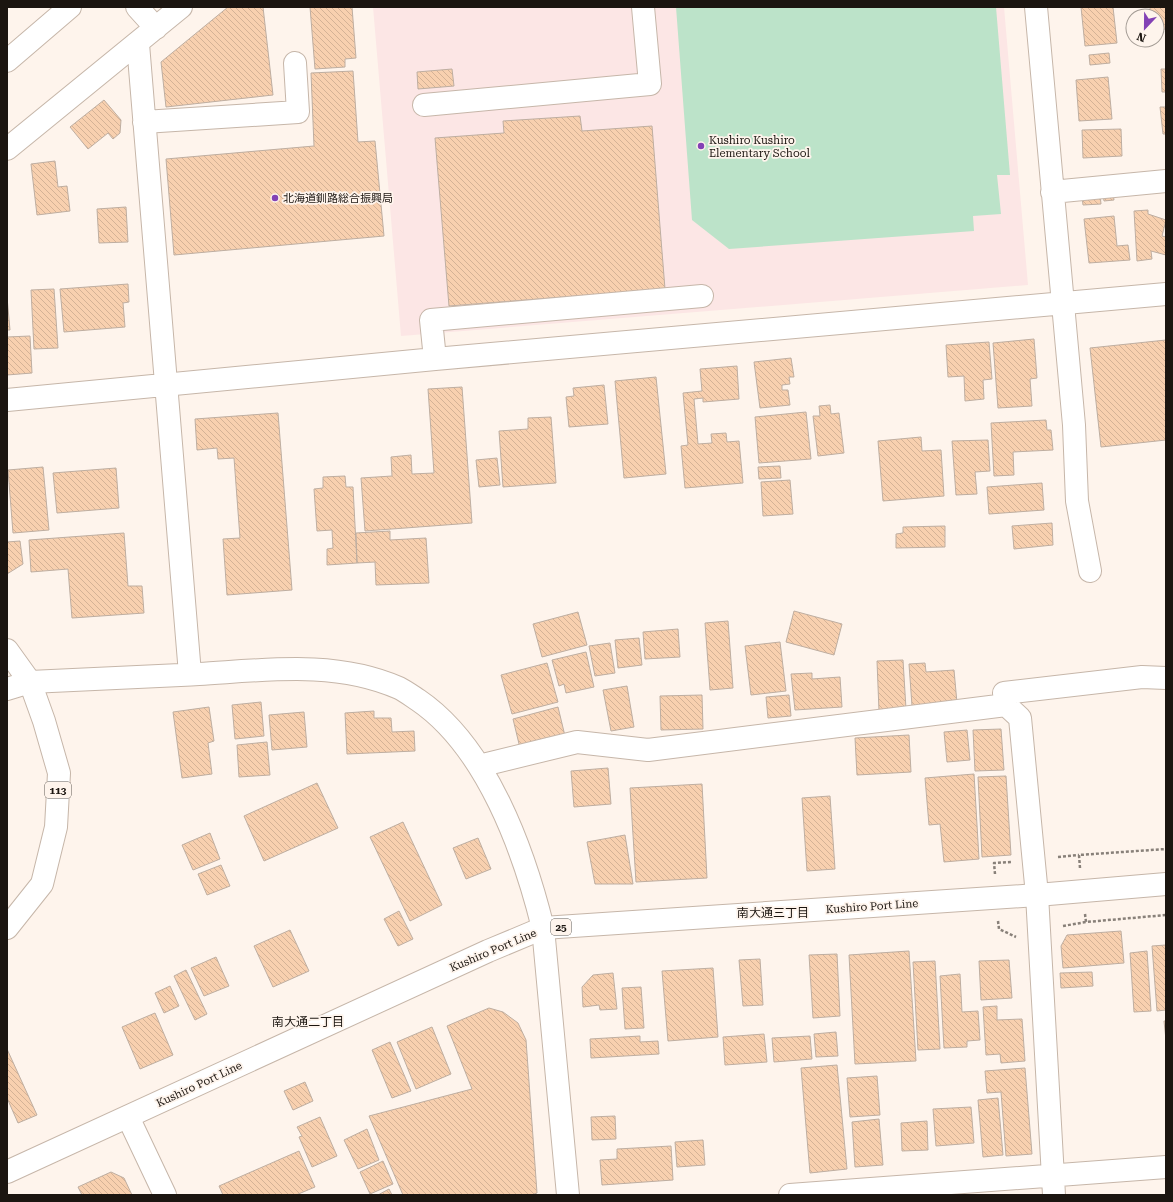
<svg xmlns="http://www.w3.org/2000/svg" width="1173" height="1202" font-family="'Roboto Serif','Noto Sans JP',serif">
<defs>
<pattern id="building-back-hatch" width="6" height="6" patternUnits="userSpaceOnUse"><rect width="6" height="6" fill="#f8d0af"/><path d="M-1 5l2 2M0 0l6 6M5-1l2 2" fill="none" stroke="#d4b296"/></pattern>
</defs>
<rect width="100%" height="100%" fill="#fef4ec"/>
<path fill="#fce6e5" d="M373 7H1004L1028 285 401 336Z"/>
<path fill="#bce3c9" d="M676 7H996L1010 175H997L1001 214 973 216 974 231 729 249 692 220Z"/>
<path fill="url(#building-back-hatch)" stroke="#beaea1" d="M228 7H263L273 95 166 107 161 62Z
M310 7H352L356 58 345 59V67L315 69Z
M1081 7H1113L1117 43 1085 46Z
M1150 7H1166V29L1157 30V16H1150Z
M1109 53 1110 63 1090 65 1089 55Z
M452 69 454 86 418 89 417 72Z
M1161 69H1166V92H1162Z
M353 71 358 142 375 141 384 236 174 255 166 159 314 146 311 73Z
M1108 77 1112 119 1079 121 1076 80Z
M104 100 121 120 120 133 113 139 108 133 88 149 70 127Z
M1160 107H1166V134H1163Z
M580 116 582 131 652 126 665 289 449 306 435 138 504 133 503 121Z
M1121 129 1122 156 1083 158 1082 130Z
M55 161 58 187 67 186 70 211 37 215 31 164Z
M1113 193 1114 200 1104 201 1103 194Z
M1100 195 1101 204 1083 205 1082 197Z
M126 207 128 242 99 243 97 209Z
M1148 210V214L1166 220 1162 236 1166 237V255L1151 251 1152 259 1137 261 1134 211Z
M1114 216 1117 246 1128 245 1130 260 1089 263 1084 219Z
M128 284 129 302 123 303 125 327 64 332 60 289Z
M54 289 58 348 34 349 31 290Z
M7 297 10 330H7Z
M30 336 32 373 7 375V337Z
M1034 339 1037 378 1030 379 1032 406 998 408 993 343Z
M1166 340V440L1101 447 1090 348Z
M989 342 992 379 983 380 984 399 965 401 964 376 948 377 946 345Z
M791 358 794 377H789L790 384 782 385V390H788L790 405 760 408 754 362Z
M737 366 739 399 703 402V398L694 399 698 444 712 443 711 434 726 433 727 442 739 441 743 483 685 488 681 446 688 445 683 393 702 391 700 369Z
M656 377 666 474 624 478 615 381Z
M604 385 608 424 569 427 566 397 574 396 573 388Z
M462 387 472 523 365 531 361 478 392 476 391 457 411 455 412 474 434 473 428 389Z
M830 405 831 414 839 413 844 453 818 456 813 416H820L819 406Z
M806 412 811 459 759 463 755 417Z
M278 413 292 590 227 595 223 539 240 538 234 458 218 459 217 448 197 450 195 419Z
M551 417 556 483 503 487 499 431 528 429V418Z
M1046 420 1047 430H1051L1053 450 1013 452 1014 475 994 476 991 423Z
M921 437 922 451 941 450 944 496 883 501 878 441Z
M988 440 990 471 975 472 977 494 956 495 952 441Z
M497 458 500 485 479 487 476 460Z
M780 466 781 478 759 479 758 467Z
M43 467 49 530 13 533 8 470Z
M116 468 119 508 57 513 53 473Z
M345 476 346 487H353L357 563 327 565V549L333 548 332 530 317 531 314 489 323 488V477Z
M790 480 793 514 763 516 761 482Z
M1042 483 1044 510 989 514 987 487Z
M1052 523 1053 545 1014 549 1012 526Z
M945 526V547L896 548V534L903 533V527Z
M390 531V540L426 538 429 583 376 585 375 562 357 563 356 533Z
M124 533 128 586H142L144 613 72 618 68 569 31 572 29 540Z
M20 541 23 564 7 574V542Z
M794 611 842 624 834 655 786 642Z
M578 612 587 645 542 657 533 624Z
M728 621 733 688 710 690 705 623Z
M678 629 680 657 645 659 643 632Z
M639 638 642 665 618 668 615 640Z
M780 642 786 691 751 695 745 646Z
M610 643 615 673 595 676 589 646Z
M586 652 594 687 566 693 564 684 559 686 552 660Z
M903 660 906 709 879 711 877 661Z
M547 663 558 702 512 714 501 675Z
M925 663 926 672 954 670 957 703 912 706 909 664Z
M812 673V679L840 677 842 707 795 710 791 674Z
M627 686 634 727 611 731 603 690Z
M702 695 703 729 661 730 660 696Z
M789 695 791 716 768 718 766 697Z
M261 702 264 736 235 739 232 705Z
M209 707 214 741 208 743 212 774 182 778 173 712Z
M558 707 565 736 520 748 513 719Z
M374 711V718H391L392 732 414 731 415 751 347 754 345 713Z
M304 712 307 747 272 750 269 715Z
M1001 729 1004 770 975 771 973 730Z
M967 730 970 760 947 762 944 732Z
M909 735 911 772 857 775 855 738Z
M267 742 270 775 239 777 237 745Z
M608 768 611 804 574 807 571 771Z
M974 774 979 859 944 862 940 824 929 825 925 778Z
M1006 776 1011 855 982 857 978 777Z
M317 783 338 828 264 861 244 816Z
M702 784 707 878 636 882 630 788Z
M830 796 835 869 807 871 802 798Z
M403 822 442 905 410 921 370 837Z
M210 833 220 859 193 870 182 845Z
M625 835 633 884H595L587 842Z
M478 838 491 869 466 879 453 848Z
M221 865 230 886 207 895 198 874Z
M399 911 413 939 398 946 384 919Z
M290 930 309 971 273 987 254 946Z
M1121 931 1124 963 1063 968 1061 946 1067 935Z
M1166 945V1010L1157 1011 1152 946Z
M909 951 916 1061 855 1064 849 955Z
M1147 951 1151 1011 1134 1012 1130 953Z
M837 954 840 1016 813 1018 809 955Z
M216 957 229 986 204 996 191 968Z
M760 959 763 1005 743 1006 739 960Z
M1009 960 1012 998 981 1000 979 961Z
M935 961 940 1049 918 1050 913 962Z
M713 968 718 1037 668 1041 662 971Z
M186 970 207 1014 195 1020 174 976Z
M1092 972 1093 986 1061 988 1060 973Z
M613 973 617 1009 600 1010 599 1005 583 1007 582 987 593 975Z
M960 974 962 1012 978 1011 980 1040 967 1041V1047L944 1048 940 976Z
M170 986 179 1006 164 1013 155 993Z
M641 987 644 1028 625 1029 622 988Z
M997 1006V1020L1022 1019 1025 1061 1001 1063 1000 1054 986 1055 983 1007Z
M489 1008 503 1012 518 1023 526 1040 537 1193 531 1195H403L369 1116 472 1089 447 1026Z
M155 1013 173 1055 140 1069 122 1027Z
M1164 1021H1166V1040Z
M432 1027 451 1074 416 1089 397 1042Z
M836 1032 838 1056 816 1057 814 1034Z
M764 1034 767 1062 725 1065 723 1037Z
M640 1036V1042L658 1041 659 1054 591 1058 590 1039Z
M810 1036 812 1059 774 1062 772 1038Z
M390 1042 411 1091 392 1098 372 1050Z
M7 1049 37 1115 18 1123 7 1098Z
M837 1065 847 1169 810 1173 801 1068Z
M1025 1068 1032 1154 1006 1156 1001 1092 987 1093 985 1071Z
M877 1076 880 1115 850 1117 847 1078Z
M305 1082 313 1101 293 1110 284 1091Z
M998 1098 1003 1155 983 1157 978 1100Z
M971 1107 974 1143 936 1146 933 1109Z
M615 1116 616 1139 592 1140 591 1117Z
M320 1117 337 1156 312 1167 299 1137 302 1136 297 1127Z
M879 1119 883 1165 855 1167 852 1122Z
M927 1121 928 1150 902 1151 901 1123Z
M367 1129 379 1160 358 1169 344 1140Z
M703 1140 705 1165 677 1167 675 1142Z
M671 1146 673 1180 602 1185 600 1160 617 1159V1149Z
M299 1151 315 1187 296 1195H223L219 1186Z
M383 1161 393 1184 370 1194 360 1172Z
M111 1172 124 1178 132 1195H82L78 1187Z
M389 1189 392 1195H378Z"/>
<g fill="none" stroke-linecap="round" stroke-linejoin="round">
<g stroke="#c6b6a9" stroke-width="24">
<path id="minor" d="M137 7 156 28
M1036 7 1074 425 1077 501 1090 571
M138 44 190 674
M7 61 70 7
M424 105 650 84 643 7
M144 122 298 112 295 63
M7 149 181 7
M1052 192 1166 181
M435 359 431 320 702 296
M7 400 435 359 1166 294
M7 689 30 682C87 679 143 677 199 674 266 670 336 660 399 688 405 691 412 696 418 700 487 747 524 851 543 928L568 1195
M479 766 577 742 648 750 1006 705
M128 1117 165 1195
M790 1195 1166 1167
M1054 1195 1037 895 1020 718 1006 705 1004 693 1142 677 1166 678"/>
</g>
<g stroke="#c6b6a9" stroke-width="24">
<path id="major" d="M7 650 30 682 44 721 59 773 56 827 42 884 7 928
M7 1172 488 951 543 928 1037 895 1166 884"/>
</g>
<path stroke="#888079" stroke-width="2.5" stroke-dasharray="3 2" stroke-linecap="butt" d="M1058 857 1079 855
M1080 868 1079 855 1166 849
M995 874 994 863 1011 862
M1085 914 1086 922 1166 915
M998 921 999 929 1016 937
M1063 926 1086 922"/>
<use href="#minor" stroke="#fff" stroke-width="22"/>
<use href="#major" stroke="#fff" stroke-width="22"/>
</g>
<g fill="#8341b5" stroke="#fef4ec" stroke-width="1.5">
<circle cx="701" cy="146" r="4"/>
<circle cx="275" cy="198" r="4"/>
</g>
<g text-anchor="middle" stroke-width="3.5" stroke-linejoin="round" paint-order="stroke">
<g fill="#fef4ec" stroke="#5f5852" stroke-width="1">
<rect x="45" y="782" width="26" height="16" rx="3"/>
<rect x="551" y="919" width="20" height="16" rx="3"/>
</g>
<g font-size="10" font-weight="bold" fill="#1b1510">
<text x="58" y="794">113</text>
<text x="561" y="931">25</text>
</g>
<g font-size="11" fill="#1b1510" stroke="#fef4ec" text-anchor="start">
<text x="709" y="144">Kushiro Kushiro<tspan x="709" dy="13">Elementary School</tspan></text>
<text x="283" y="202">北海道釧路総合振興局</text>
</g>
<g font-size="11" fill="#1b1510" stroke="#fef4ec">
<text transform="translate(872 906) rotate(-4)" y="4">Kushiro Port Line</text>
<text transform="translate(493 950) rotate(-23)" y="4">Kushiro Port Line</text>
<text transform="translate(199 1084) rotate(-25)" y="4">Kushiro Port Line</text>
</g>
<g font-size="12" fill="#1b1510" stroke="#fef4ec">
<text x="773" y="917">南大通三丁目</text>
<text x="308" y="1026">南大通二丁目</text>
</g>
</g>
<rect width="1173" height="1202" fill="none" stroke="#1b1510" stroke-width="16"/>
<g transform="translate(1145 28) rotate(202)"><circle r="19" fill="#fef4ec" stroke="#a39b94"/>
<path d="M0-3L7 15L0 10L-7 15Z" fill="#8341b5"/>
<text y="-6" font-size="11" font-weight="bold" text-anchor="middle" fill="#1b1510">N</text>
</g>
</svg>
